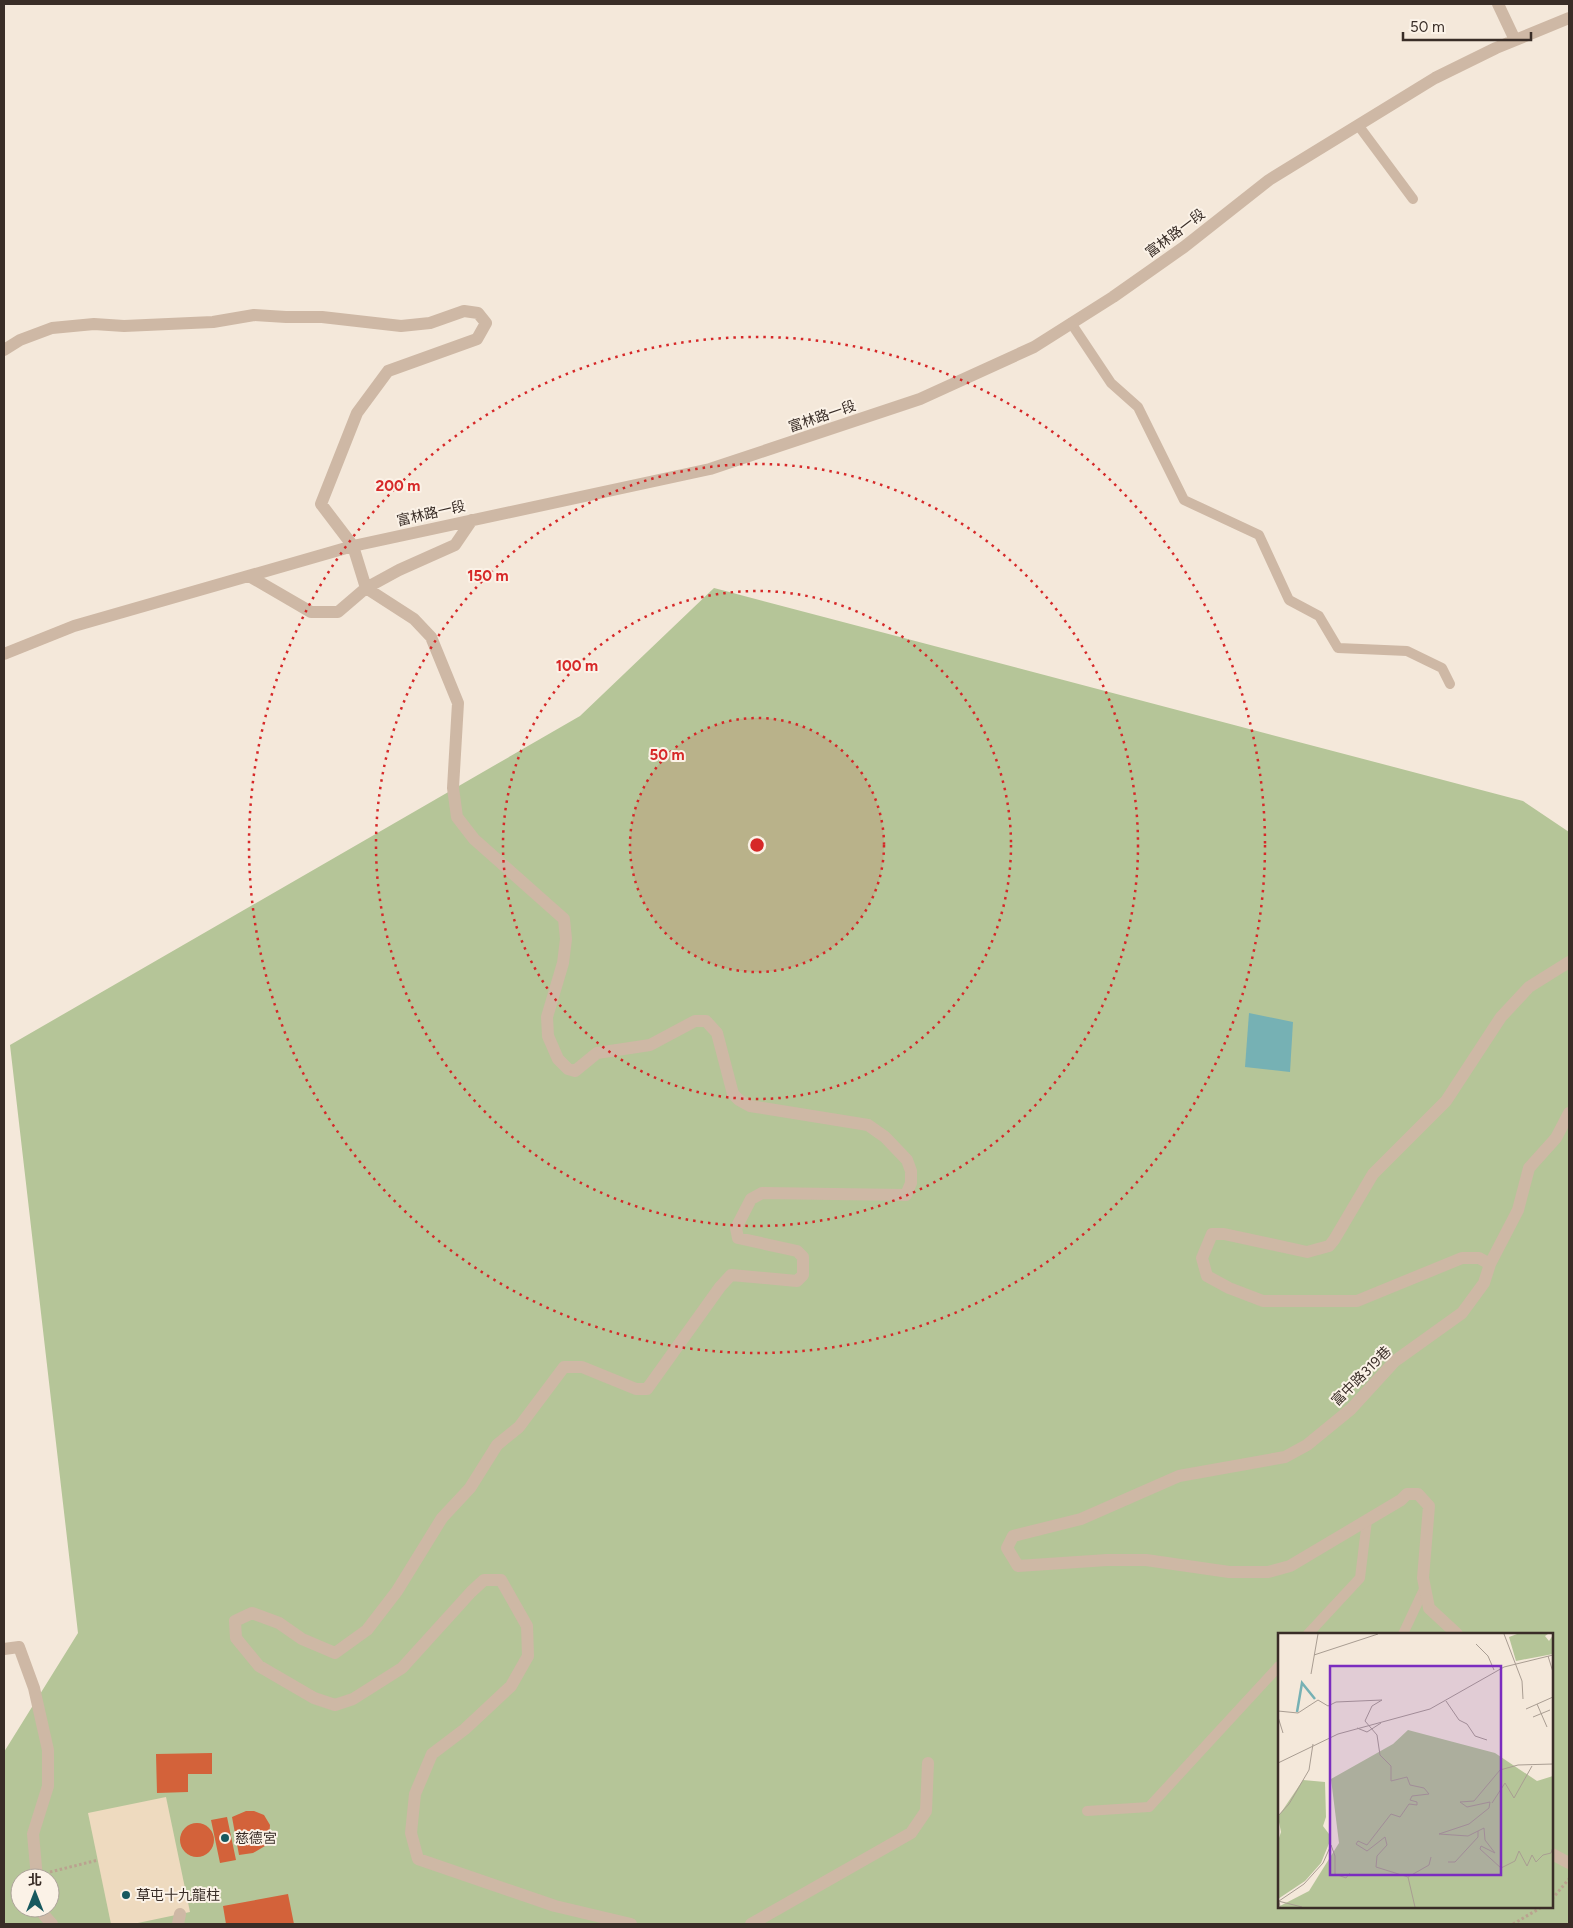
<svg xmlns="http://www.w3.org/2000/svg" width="1573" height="1928" font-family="Figtree,'Noto Sans TC',sans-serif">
<rect width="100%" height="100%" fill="#f4e8da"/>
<path fill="#b5c598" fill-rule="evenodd" d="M714 588 1523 801 1569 832V1924H4V1752L78 1633 10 1045 580 716ZM1279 1634H1552V1907H1279ZM20 1878H50V1908H20Z"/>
<path fill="#eedabf" d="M166 1797 190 1912 133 1924H111L88 1813Z"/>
<path fill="#76b1b4" d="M1249 1013 1293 1022 1290 1072 1245 1067Z"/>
<path fill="#d3623a" d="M212 1753V1774H188V1792L157 1793 156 1754Z
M246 1811H254L264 1815 270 1825 269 1836 265 1846 253 1853 239 1855 232 1817Z
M227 1817 236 1860 220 1863 211 1820Z
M180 1840a17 17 0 1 1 34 0a17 17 0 1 1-34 0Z
M288 1894 294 1924H226L223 1906Z"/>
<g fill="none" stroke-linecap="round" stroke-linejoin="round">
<path stroke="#baa28f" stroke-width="3" stroke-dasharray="2.5 2.5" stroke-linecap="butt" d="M50 1872 98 1860
M1552 1899 1569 1879
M1513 1924 1542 1907"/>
<path stroke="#ceb8a5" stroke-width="10" d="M1358 125 1413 199
M1071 323 1111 383 1138 407 1184 500 1259 535 1289 600 1319 616 1338 648 1407 651 1442 668 1450 684
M1308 1634 1360 1578 1367 1520
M1403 1634 1425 1587
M1087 1811 1149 1807 1279 1666"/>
<path stroke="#ceb8a5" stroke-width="12" d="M1498 4 1515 40
M4 350 20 340 52 328 94 324 124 326 213 322 254 315 286 317H322L401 326 430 323 464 311 478 313 486 323 477 339 388 371 357 413 321 504 353 546 366 588 414 619 431 637 458 703 453 788 457 817 474 839 564 919 566 939 563 963 547 1017 548 1036 558 1059 568 1069 575 1071 597 1053 650 1045 695 1021H706L717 1033 733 1094 739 1100 750 1106 868 1125 885 1137 907 1160 911 1171V1183L906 1195 762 1193 751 1199 736 1228 738 1238 797 1251 803 1257V1275L797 1281 731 1275 720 1287 647 1389H636L582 1367H564L519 1427 497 1445 470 1488 442 1518 397 1591 367 1630 335 1653 302 1639 279 1623 252 1613 235 1621 236 1638 259 1666 314 1698 335 1705 353 1699 402 1668 471 1592 484 1580H501L527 1626 528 1656 511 1686 465 1729 432 1754 415 1794 411 1833 418 1859 555 1906 631 1924
M249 576 311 612H338L366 588 399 570 455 545 472 520
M4 654 74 626 353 546 710 469 920 399 1034 347 1113 297 1184 247 1269 180 1435 78 1496 48 1569 18
M1490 1264 1518 1210 1529 1168 1556 1138 1569 1113
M1457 1634 1429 1608 1423 1578 1429 1506 1418 1494H1407L1401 1500 1290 1566 1268 1572H1229L1146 1560H1107L1018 1566 1007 1548 1013 1536 1081 1519 1179 1476 1285 1457 1307 1445 1351 1409 1395 1361 1462 1313 1484 1283 1490 1264 1479 1258H1462L1357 1301H1263L1229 1288 1207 1276 1202 1258 1212 1234H1224L1307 1252 1329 1246 1334 1240 1373 1174 1446 1101 1501 1017 1529 987 1569 962
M4 1649 19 1647 34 1688 48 1750V1786L33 1834 37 1878
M1552 1854 1569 1863
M42 1908 44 1915 52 1924
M178 1924 180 1914
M751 1924 911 1833 926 1811 928 1763"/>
</g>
<circle cx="757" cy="845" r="127" fill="#d62828" fill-opacity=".12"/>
<g fill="none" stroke="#d62828" stroke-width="2.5" stroke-dasharray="2.5 5">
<circle cx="757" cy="845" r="127"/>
<circle cx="757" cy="845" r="254"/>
<circle cx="757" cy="845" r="381"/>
<circle cx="757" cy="845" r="508"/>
</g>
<g fill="#18595f" stroke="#fbf2e7" stroke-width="2">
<circle cx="225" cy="1838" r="5"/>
<circle cx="126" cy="1895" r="5"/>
</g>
<g text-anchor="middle" stroke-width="4" stroke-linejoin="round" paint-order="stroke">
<g font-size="14" fill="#392d27" stroke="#fbf2e7">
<text transform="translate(1175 233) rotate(-37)" y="5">富林路一段</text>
<text transform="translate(822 416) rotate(-19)" y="5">富林路一段</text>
<text transform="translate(431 513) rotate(-13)" y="5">富林路一段</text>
<text transform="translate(1361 1376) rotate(-45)" y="5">富中路319巷</text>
</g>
<g font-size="14" fill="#392d27" stroke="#fbf2e7" text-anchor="start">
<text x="235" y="1843">慈德宮</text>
<text x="136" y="1900">草屯十九龍柱</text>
</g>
</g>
<g transform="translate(1278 1633)">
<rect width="275" height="275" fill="#f4e8da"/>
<path d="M239 1H270L267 3 271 8 275 2V21L238 28 231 4ZM130 97 217 120 259 148 275 143V274H0L31 258 61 210 53 146 115 111ZM25 147 47 149 48 184 45 193 51 201 52 208 43 230 27 248 0 266V208L3 199 0 184Z" fill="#b5c598"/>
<path fill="none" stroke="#76b1b4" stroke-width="2.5" d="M19 79 24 50 37 66"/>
<path fill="none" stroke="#a99d92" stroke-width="1" d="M226 1 244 48 245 66M198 11 210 23 216 37M36 22 100 1M270 23 275 39M33 41 40 1M168 68 181 87 189 91 197 103 209 107M259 71 269 94M248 76 275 64M0 78 20 80 40 67 50 73 58 69 104 67 94 73 87 88 99 102 102 122 113 133V148L129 144 132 152 146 155 151 161 134 163 132 167 139 169V172L131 171 122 184 113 181 89 212 80 208 78 211 89 218 107 204 109 212 99 223 98 234 130 244 151 232 153 224M0 84 5 100M255 84 272 77M79 95 89 99 103 90M0 130 60 101 152 76 226 34 275 22M275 131 240 132 222 137 196 168 182 169 189 174 212 169 211 175 191 191 161 201 190 203 206 195 207 207 217 220 203 213 202 216 223 235 237 228 241 218 249 233 254 222 258 229 265 222 273 220 275 214M214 170 227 150 236 165 254 133M0 183 11 171 31 137 35 111M170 229H177L200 204V198M130 244 137 274M0 268 24 274M2 274 1 268 26 251 45 230 53 212 57 223V241L68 245 72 240"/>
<path fill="#7b2cbf" fill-opacity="0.15" stroke="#7b2cbf" stroke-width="2.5" d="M52 33H223V242H52Z"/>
<rect width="275" height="275" fill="none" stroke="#392d27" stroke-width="2.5"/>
</g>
<circle cx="757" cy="845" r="8" fill="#d62828" stroke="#fbf2e7" stroke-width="2.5"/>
<g font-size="15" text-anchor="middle" font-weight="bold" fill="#d62828" stroke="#fbf2e7" stroke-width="4" stroke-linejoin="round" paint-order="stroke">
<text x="398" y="491">200 m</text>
<text x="488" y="581">150 m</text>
<text x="577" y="671">100 m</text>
<text x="667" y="760">50 m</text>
</g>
<rect width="1573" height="1928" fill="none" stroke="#392d27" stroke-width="10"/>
<g transform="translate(35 1893)"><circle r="24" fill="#fbf2e7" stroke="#ada39a"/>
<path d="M0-4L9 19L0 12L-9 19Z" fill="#18595f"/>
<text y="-8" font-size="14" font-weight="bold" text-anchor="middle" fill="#392d27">北</text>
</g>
<path d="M1403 32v8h128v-8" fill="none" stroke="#392d27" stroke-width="2.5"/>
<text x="1410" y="32" font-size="15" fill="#392d27" stroke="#fbf2e7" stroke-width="4" paint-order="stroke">50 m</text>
</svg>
